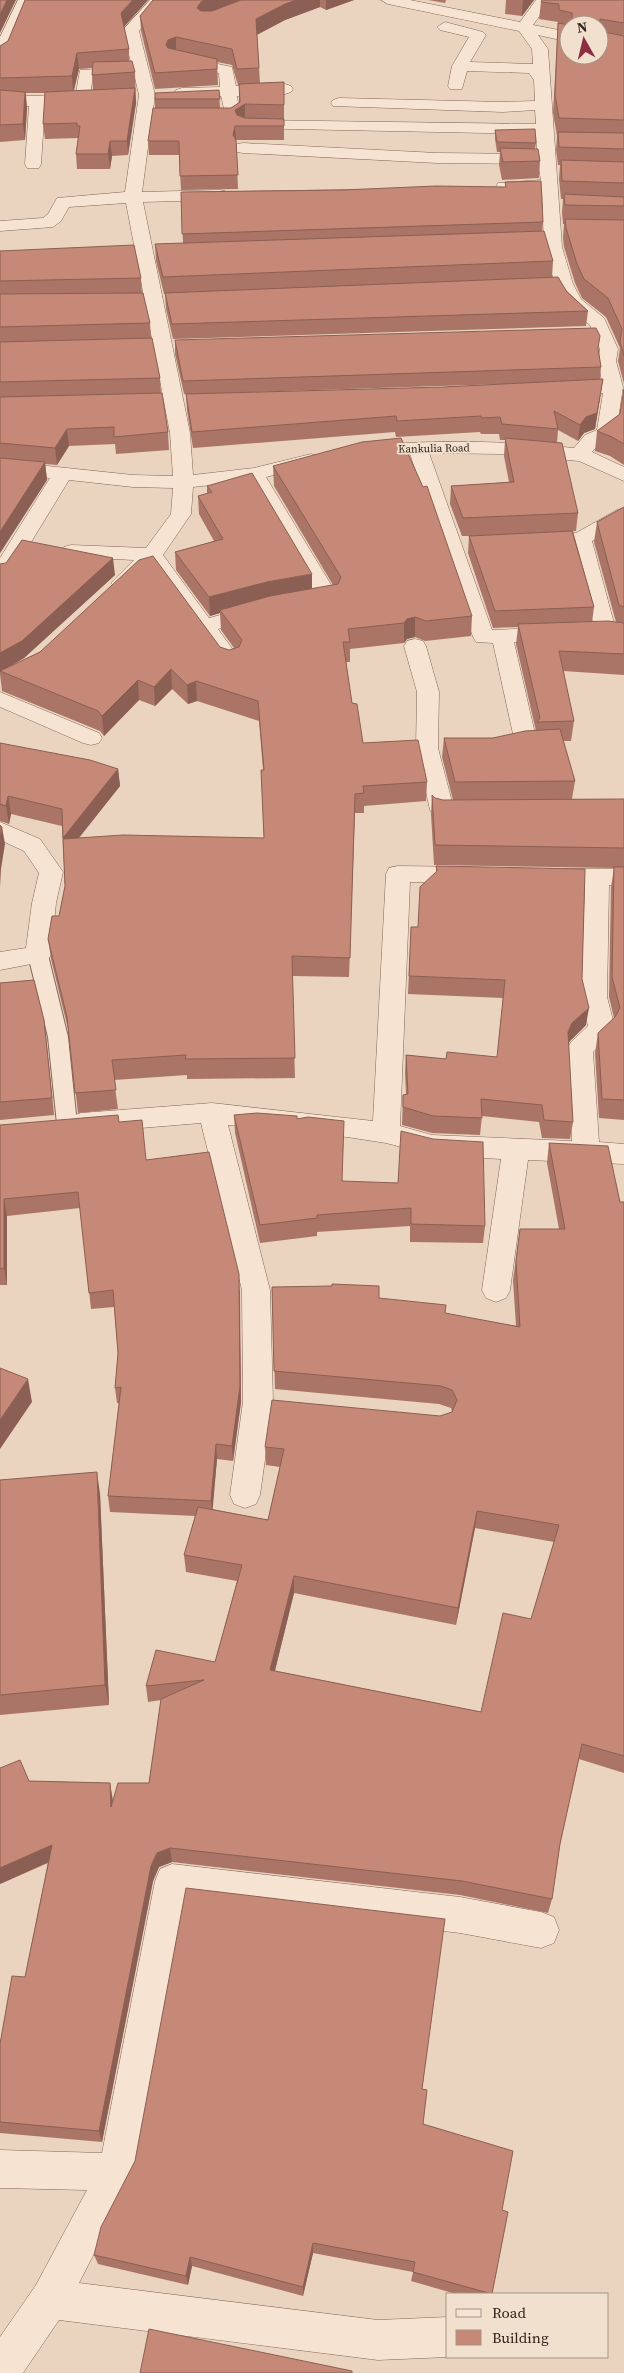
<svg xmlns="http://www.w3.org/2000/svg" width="624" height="2373" font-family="'Source Serif 4',serif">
<rect width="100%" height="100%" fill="#ead4bf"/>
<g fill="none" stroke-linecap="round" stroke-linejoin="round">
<g stroke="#816659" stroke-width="2">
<path id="service" d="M38 948 45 950 48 955 68 1037 77 1124 74 1130 67 1132 60 1130 57 1124 48 1037 28 955 31 950Z"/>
</g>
<g stroke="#816659" stroke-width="1">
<path id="minor" d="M18 0H32L23 18 8 56 0 61V37Z
M150 0H165L139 31 155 95 142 192 219 190 225 191 227 195 225 199 219 200 143 202 190 433 193 475 254 468 311 454 318 456 321 460 318 464 266 477 339 598 336 603C323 606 310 610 297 607L294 602 297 597 315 594 248 481 193 487 191 514 163 555 209 618 258 605 266 606 269 611 266 616 218 629 241 661 238 666 230 668 222 666 151 568C140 578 131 592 115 587L111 583 134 560 71 557 64 555 61 551 64 547 71 545 146 548 171 514 173 488 133 487 69 480 11 575 7 579 0 581V558L50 478 0 473V461L133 475 173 476 170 433 126 203 69 207 61 221 53 227 0 231V221L43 218 48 214 57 198 125 192 139 95 134 74 93 77 89 100 45 105 41 164 39 168H27L25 164 29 106 0 105V95L37 96 76 93 80 70 132 67 123 30Z
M381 0H410L520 22 536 0H551L533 25 569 32V42L538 35 548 49 562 247 573 284 581 299 604 318 618 349 616 361 623 387 616 433C610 441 599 443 592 452L624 467V481L579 461 500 454 429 453 492 630 594 626 572 546 537 547 530 545 527 541 530 537 576 533 617 510 624 508V523L592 541 615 627 624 628V642L606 639 514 642 536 738 533 743 496 754 488 752 485 747 488 742 513 734 493 643 476 642 473 637 410 454 368 458 361 456 358 452 361 448 368 446C437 439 505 441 574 448L585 435 597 430 603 393H557L554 389 557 385 602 382 598 361 600 349 590 325 567 306 555 284 544 247 542 190 504 192 498 191 496 187 498 183 541 180 538 164 437 163 243 153 237 152 235 148 237 144 243 143 437 153 537 154 536 134 240 128 238 125 240 122 246 120 536 124 535 110 503 112 333 106 331 103 333 100 339 98 503 102 535 101 534 80 529 73 467 71 462 89H450L448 86 452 66 469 37 440 30 437 27 445 22 483 32 486 35 470 62 533 64 532 49 519 31 388 4Z
M180 56 232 67 236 86 285 84 291 86 293 89 291 92 285 94 237 96 239 110 237 113H225L221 96H176L174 93 176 90 182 88 220 87 219 73 174 64 172 61 174 58Z
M415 639 423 641 426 646 439 692 438 748 452 802 476 804 480 810 476 816C463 819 447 819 434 816L430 810 416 748 417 692 404 646 407 641Z
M0 692 99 733 102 738 99 743 91 745 83 743 0 707Z
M0 822 40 839 63 872 56 903 51 955 47 961 0 970V952L26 948 32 903 39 873 24 851 0 840Z
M398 866 470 867 479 869 482 875 479 881 470 883 410 882 400 1126 432 1135 572 1141 567 1049 571 1042 588 1026 581 997 585 885H548L539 883 536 877 539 871 548 869H624V885H609L607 997 615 1028 611 1035 593 1052 599 1142 624 1144V1164L528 1160 510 1290 506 1298 496 1302 486 1298 482 1290 501 1159 432 1155 386 1143 347 1137 228 1125 270 1290 273 1402 260 1495 256 1504 245 1508 234 1504 230 1495 243 1402 242 1290 201 1123 81 1133 72 1130 68 1123 72 1116 81 1113 212 1103 373 1121 386 874 389 868Z
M172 1864 460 1897 541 1912 554 1917 559 1930 554 1943 541 1948 460 1933 186 1900 136 2172 79 2283 378 2320 448 2317V2357L378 2360 59 2320 23 2373H0V2337L36 2285 87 2190 0 2188V2150L102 2153 155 1881 160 1869Z"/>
</g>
<use href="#service" fill="#f6e3d1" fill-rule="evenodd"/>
<use href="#minor" fill="#f6e3d1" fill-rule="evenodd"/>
</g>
<path fill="#aa7566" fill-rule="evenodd" d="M25 0H148L124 27 129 49V61L135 72 136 103 128 155 112 156 110 169H77L76 154 78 138 45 139 43 124 45 93H26L27 108 25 140 0 142V46L8 41ZM93 68 92 75 93 90 74 91 79 69Z
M153 0H354L326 10 320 7 285 20 257 35 260 83 284 82V140H236L238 189 181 190 179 155H149L148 141 155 108V99L219 90 220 108H231L239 103V85H238L232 65 217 62 218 85 155 89 141 31 140 16Z
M428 0H446L445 3Z
M506 0H534L522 16 505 14Z
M624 0V384L618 361 620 348 606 317 582 298 575 283 564 247 563 238 564 224H563L562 213 563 199H561L559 179 560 165H558L556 150 557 136 553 113 558 22 539 19 541 2ZM569 25H599L569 55Z
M495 130 536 143 535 149 540 161 539 178 502 180 499 165 500 152H497L495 139Z
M505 182 543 222 542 232 553 261 552 277 588 311 586 326 173 339 166 309 165 294H164L156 261 155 244 183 243 181 192 505 187Z
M0 251 141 278 142 293 150 323 151 338 160 378 161 393 168 432 169 450 116 454 115 444 69 446 57 465 45 464 47 480 0 553Z
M175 340 598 350 601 367 600 379H603L595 429 584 433 578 441 558 430 557 443 578 513 576 531H573L594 607 592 622H616L594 542 597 522 624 507V675L563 671 574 721 571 741H563L575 781 572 799H624V1120L599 1118 595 1053 598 1033 614 1018 609 997 611 887 614 868 434 865 431 814 432 795 435 798 443 800H453L442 757 444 738H493L536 731 516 644 518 627 493 628 468 553 469 536H462L450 504 451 486 509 482 504 456 505 440H500L499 434H481L480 432 396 437 395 432 193 448 187 410 186 394H184L175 354ZM529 383 443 387 227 393Z
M624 389V465L610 456 595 451 597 431 620 414Z
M273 466 472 616 471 636 425 641 415 637 407 639 404 643 350 649V662H346L352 703 363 743 427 782 426 801 364 806V813H355L349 977 292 976 295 1078 187 1079V1075L114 1080 118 1109 78 1113 69 1033 51 959 48 939 59 916 65 886 62 826 11 814 9 824 0 821V743L118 769 120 786 79 838H264L261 770H263L259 721 197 701 188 704 172 689 155 706 139 700 104 736 100 731 2 691 0 674V564L115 575 24 658 12 665 220 647 229 650 234 648 221 630 220 613 210 616 176 570 175 552 214 541 199 514 198 496 207 494V486L312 589 333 585 274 486Z
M436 866 582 979 586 1025 568 1043 573 1122 570 1139 542 1138 539 1122 482 1116 480 1135 432 1133 402 1125 403 1095 406 1094 405 1073 406 1055 446 1059 497 1057 503 998 408 994 411 927H418L436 872Z
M0 983 44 1020 54 1115 0 1120Z
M234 1115 297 1119 343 1181 485 1226 483 1243 410 1242V1226L317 1232V1236L260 1243 235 1133Z
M119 1122 240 1290 241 1402 233 1461 217 1459 212 1509 268 1520 280 1467 266 1465 265 1447 440 1416 452 1412 451 1408 439 1404 275 1389 272 1287 379 1298 446 1314 516 1326 513 1280 520 1229H559L547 1163 549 1143 620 1202H624V1773L579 1759 560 1844 552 1899 548 1913 460 1895 172 1862 159 1867 153 1881 102 2142 0 2133V2044L25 1977 48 1863 0 1884V1768L29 1781 110 1783 113 1800 149 1783 161 1700 148 1702 146 1686 215 1662 237 1581 186 1572 184 1555 195 1516 110 1512 108 1496 119 1403H117L115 1388 118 1353 114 1307 91 1309 80 1208 7 1216V1285H0V1125ZM475 1528 554 1542 531 1619 481 1712 275 1671 294 1593 456 1625Z
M0 1480 100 1494 109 1705 0 1715Z
M422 2089 423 2124 502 2210 492 2294H456L411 2281 413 2272 313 2253 303 2296 192 2266 188 2285 98 2264 94 2255Z"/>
<path fill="#8b5f53" d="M7 0H16L0 33V14Z
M133 0H148L122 29 121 13Z
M205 0H245L198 23 197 8 201 2Z
M297 0H320V7L285 20 256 35V19L285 4Z
M326 0H354L326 10Z
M523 0H534L522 16Z
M176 37V53L168 56 166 45 168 40Z
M77 53 79 69 73 92 72 76Z
M135 88 136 103 128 155 127 141Z
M25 92 27 108 25 140 23 124Z
M245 104V118L235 124V110Z
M235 126 236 140 233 135Z
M110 141 112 156 110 169 108 154Z
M603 379 595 429 584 433 578 441 580 425Z
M67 429 69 446 57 465 55 448Z
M45 462 47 480 0 553V532Z
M113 558 115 575 24 658 0 672V653Z
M312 574V593L220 610V613L210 616 209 597 267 582Z
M415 617V637L407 639 404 643V623L407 619Z
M171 669 172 689 155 706 154 687Z
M138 680 139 700 104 736 102 716Z
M196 681 197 701 188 704 187 685Z
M118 769 120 786 65 855 63 838Z
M8 796 11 814 9 824 6 806Z
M2 827 5 844 1 869 0 887V840Z
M589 1008 586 1025 570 1041 565 1049 568 1032 572 1023Z
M44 1020 46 1037 54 1115 52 1098Z
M4 1199 7 1216V1285L4 1268Z
M239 1274 241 1402 233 1461 232 1446Z
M28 1379 32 1402 0 1449V1420Z
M216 1444 217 1459 212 1517 211 1501Z
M97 1472 100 1494 109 1705 105 1685Z
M477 1511 475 1528 456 1625 458 1608Z
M294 1576V1593L271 1686 270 1670Z
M110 1783 112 1798 113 1822 111 1807Z
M52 1845 55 1859 0 1884V1868Z
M170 1848 172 1862 159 1867 153 1881 102 2142 99 2131 151 1866 157 1853Z
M313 2243V2253L303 2296V2287Z
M190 2257 192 2266 188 2285 186 2276Z"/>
<path fill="#c68877" stroke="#8b5f53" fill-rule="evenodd" d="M0 0H7L0 14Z
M25 0H133L121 13 129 49 77 53 72 76 0 78V46L8 41Z
M153 0H205L201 2 197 8 201 11H212L241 0H297L285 4 256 19 259 68 237 69 232 49 176 37 168 40 166 45 168 48 217 59V69L155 73 140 16Z
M542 0H624V23L600 19 599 31 624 36V120L559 118 555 95 558 23 569 25V55H599V25H572V13L559 10V4L541 2Z
M132 61 135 72 92 75 93 62Z
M284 82V105L245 104 235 110 237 115 245 118 284 119V126H235L233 135 236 140 238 175 180 176 179 141H148L153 108H231L240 102 239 84Z
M135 88 127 141H110L108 154H76L80 126H77V123L43 124 45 92Z
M0 90 25 92 23 124 0 125Z
M219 90 220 99H155V93Z
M535 129 536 143 497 142 495 130Z
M558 132 624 133V149L559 147Z
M500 148 538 149 540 161 503 162Z
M561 160 624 162V183L562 181Z
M541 181 543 222 182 234 181 192 342 190 436 186 506 187 505 182Z
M564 194 624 197V206L565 205Z
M565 219 624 220V356L620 342 622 329 608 298 584 279 577 264 566 228Z
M544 231 553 261 163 277 155 244Z
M134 245 141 278 0 281V251Z
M558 277 567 292 588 311 172 324 165 293Z
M143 293 150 323 0 327V294Z
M596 328 600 336 598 348 601 367 183 381 175 340Z
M152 338 160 378 0 382V342Z
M603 379 597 413 586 417 580 425 554 411 558 429 502 424 500 417 482 418 481 416 397 421 396 416 192 432 186 394 443 387Z
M624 389V444L612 437 597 431 620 414Z
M162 393 168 432 114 437V427L67 429 55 448 0 443V397Z
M401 438 423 487 427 486 472 616 426 621 415 617 407 619 404 623 348 629 350 642H343L352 703 357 704 363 743 418 740 427 782 363 786 364 793 355 794 350 958 292 956 295 1058 185 1059 186 1055 112 1060 116 1090 75 1093 67 1017 48 939 52 916H59L65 886 63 839 123 835 264 838 261 770H264L258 701 196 681 187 685 171 669 154 687 138 680 102 716 98 711 0 671 40 652 139 560 153 556 220 647 229 650 239 647 242 640 220 610 270 596 338 584 341 577 273 466 362 442Z
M505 438 562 443 578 513 463 518 451 486 514 482Z
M0 458 45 462 0 532Z
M252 473 312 574 267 582 209 597 175 552 223 539 198 496 212 492 207 486Z
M624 507V607L619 605 597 522Z
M572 531 594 607 495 611 469 536Z
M22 540 113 558 22 641 0 653V564L6 563Z
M608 621 624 623V654L559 651 574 721 537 722 540 718 518 624Z
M560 729 575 781 455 782 444 738H493L525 731Z
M0 743 90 760 118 769 63 838 62 809 8 796 6 806 0 804Z
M432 795 435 798 443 800 624 799V848L435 845Z
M0 825 2 827 0 840Z
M436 866 585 869 582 979 589 1008 572 1023 568 1032 573 1122 544 1120 542 1105 481 1099 482 1118 433 1116 403 1107V1095L408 1094 406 1055 446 1059 447 1052 497 1057 505 980 409 976 411 927H418L420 887 437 871Z
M614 867H624V1100L602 1099 598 1033 615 1017 620 1008 612 977Z
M34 980 44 1020 52 1098 0 1102V983Z
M257 1113 297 1116V1119L308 1117 344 1121 342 1181 398 1183 401 1131 433 1139 483 1142 485 1226 411 1224V1208L317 1215V1218L260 1225 234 1115Z
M118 1115 119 1122 142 1120 146 1160 209 1152 239 1274 240 1386 232 1446 216 1444 211 1501 108 1496 121 1387 115 1388 118 1353 113 1290 89 1293 78 1192 4 1199V1268L0 1269V1125Z
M549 1143 608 1146 620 1202H624V1756L582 1744 560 1844 552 1899 462 1881 170 1848 157 1853 151 1866 99 2131 0 2122V2044L12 1976 25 1977 52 1845 0 1868V1768L20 1760 29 1781 110 1783 111 1807 118 1783H149L161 1699 204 1680 146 1686 156 1650 215 1662 242 1565 184 1555 198 1507 268 1520 284 1449 265 1447 272 1400 440 1416 452 1412 457 1400 452 1390 441 1386 274 1371 272 1287 332 1286V1284L379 1286V1298L446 1305 445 1313 520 1327 516 1261 520 1229H565ZM477 1511 559 1525 531 1619 503 1613 481 1712 270 1670 294 1576 458 1608Z
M0 1368 28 1379 0 1420Z
M97 1472 105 1685 0 1695V1480Z
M186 1888 445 1919 422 2089 427 2090 423 2124 513 2151 502 2210 508 2212 492 2294 413 2272 415 2262 313 2243 303 2287 190 2257 186 2276 94 2255 101 2227 135 2161Z
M149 2329 352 2371V2373H140Z"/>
<g text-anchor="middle" stroke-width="4" stroke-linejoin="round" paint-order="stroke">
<g font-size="11" fill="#32221c" stroke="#f2e0ce">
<text transform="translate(434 448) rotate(-1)" y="4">Kankulia Road</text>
</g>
</g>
<rect x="446" y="2293" width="162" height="65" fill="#f2e0ce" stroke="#a59487"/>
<rect x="456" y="2309" width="25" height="8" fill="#f6e3d1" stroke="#a59487"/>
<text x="492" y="2318" font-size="15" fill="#32221c">Road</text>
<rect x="456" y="2330" width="25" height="15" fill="#c68877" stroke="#a59487"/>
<text x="492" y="2343" font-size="15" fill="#32221c">Building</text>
<g transform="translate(584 40) rotate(352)"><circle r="24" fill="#f2e0ce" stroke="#a59487"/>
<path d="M0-4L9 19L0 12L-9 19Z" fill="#8c2d40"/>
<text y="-8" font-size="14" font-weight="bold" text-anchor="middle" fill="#32221c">N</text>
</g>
</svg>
